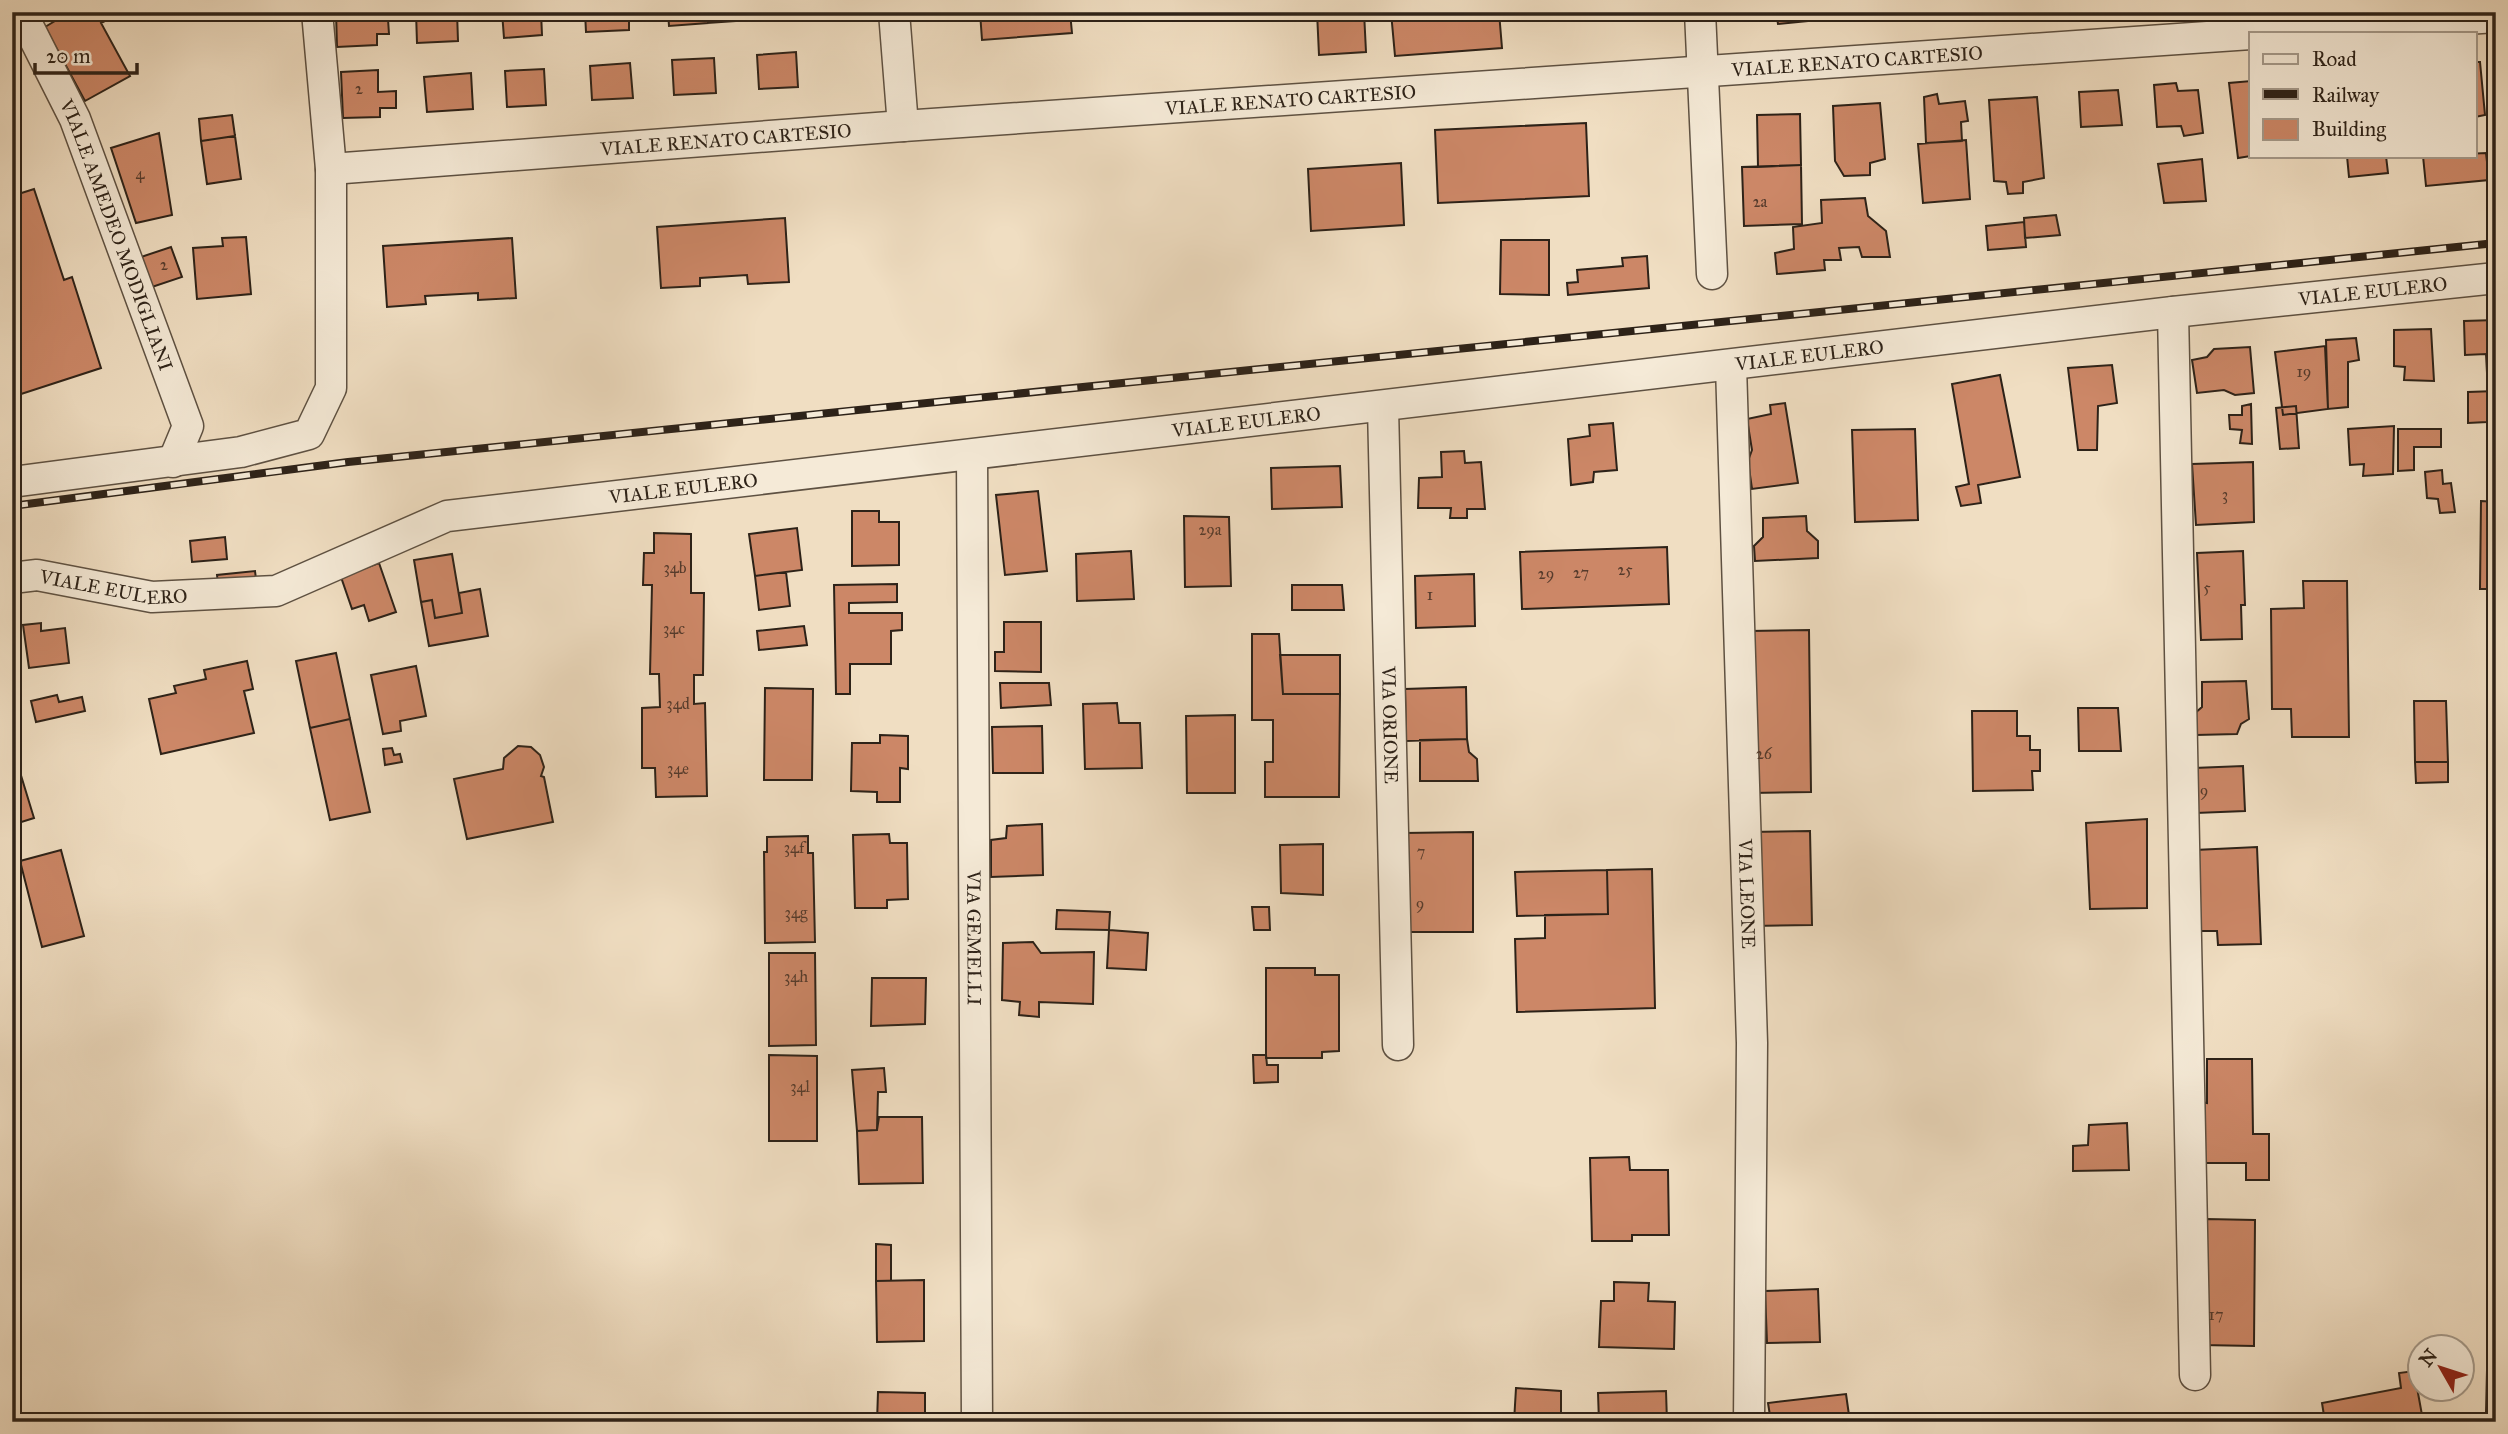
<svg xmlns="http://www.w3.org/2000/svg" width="2508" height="1434" font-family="'IM FELL Great Primer',serif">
<rect width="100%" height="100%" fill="#f0dec2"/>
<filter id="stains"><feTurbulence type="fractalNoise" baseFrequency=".00286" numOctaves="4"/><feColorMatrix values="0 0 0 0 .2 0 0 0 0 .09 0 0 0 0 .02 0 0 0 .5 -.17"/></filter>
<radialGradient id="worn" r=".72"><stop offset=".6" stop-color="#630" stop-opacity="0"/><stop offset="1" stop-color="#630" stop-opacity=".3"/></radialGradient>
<path fill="#cc8767" stroke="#2d2218" stroke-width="2" d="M70 12H122L101 23 130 76 85 101 45 27Z
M177 12H219V17L178 19Z
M336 12H374V19H388L389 34H377V45L337 47Z
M416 12H457L458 41 417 43Z
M502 12H541L542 35 504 38Z
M585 12H629V30L586 32Z
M668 12H708V23L669 26Z
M708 12H735V21L708 23Z
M757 12H796V15L757 18Z
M980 12H1070L1072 33 982 40Z
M1317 12H1364L1366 52 1319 55Z
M1391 12H1499L1502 48 1395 56Z
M1776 12H1869L1870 15 1778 24Z
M796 52 798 87 759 89 757 55Z
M714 58 716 93 674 95 672 60Z
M2475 62H2480L2485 115 2475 117Z
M630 63 633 98 592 100 590 66Z
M544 69 546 105 507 107 505 71Z
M378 70V92L396 91V108H380V117L343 118 341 72Z
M471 73 473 109 427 112 424 77Z
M2251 81V156L2238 158 2229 83Z
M2176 83 2178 91 2198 90 2203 133 2184 136 2181 126 2157 127 2154 85Z
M2118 90 2122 125 2081 127 2079 92Z
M1937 94 1939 104 1965 101 1968 121 1961 122 1962 141 1926 143 1924 97Z
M2037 97 2044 178 2023 182V193L2008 194 2006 182 1994 181 1989 100Z
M1880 103 1885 159 1870 163V175L1844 176 1835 161 1833 106Z
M1800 114 1801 165 1758 167 1757 115Z
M232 115 235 136 201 141 199 119Z
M1586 123 1589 196 1438 203 1435 130Z
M159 133 172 215 136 223 111 148Z
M235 136 241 179 207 184 201 141Z
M1966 140 1970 199 1923 203 1918 144Z
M2486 153 2489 180 2426 186 2423 156Z
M2347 156H2386L2388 173 2349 177Z
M2202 159 2206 201 2164 203 2158 164Z
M1401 163 1404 225 1311 231 1308 169Z
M1801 165 1802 224 1744 226 1742 167Z
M34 189 64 280 72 277 101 368 15 396 12 388V196Z
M1865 198 1868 216 1886 231 1890 257H1862L1859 247 1839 248 1841 260H1824L1825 270 1777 274 1775 253 1794 249 1793 227 1822 223 1821 200Z
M2056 215 2060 235 2025 238 2024 218Z
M785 218 789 282 748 284 747 275 700 278V286L661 288 657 227Z
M2024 222 2026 247 1988 250 1986 226Z
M246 237 251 294 197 299 193 248 223 246 222 238Z
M512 238 516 298 478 300V293L425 296 426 304 387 307 383 246Z
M1501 240H1549V295L1500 294Z
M171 247 182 277 146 289 135 259Z
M1647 256 1649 288 1568 295 1567 283 1578 282 1577 270 1623 266 1622 258Z
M2496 320V371L2487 373 2486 354 2465 355 2464 321Z
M2431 329 2434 381 2404 380 2405 367 2394 366V330Z
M2356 338 2359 360 2348 362V407L2328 409 2326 340Z
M2325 346 2328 409 2283 415 2275 352Z
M2250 347 2254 393 2235 395 2224 390 2197 393 2192 360 2207 357 2214 349Z
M2112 365 2117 403 2098 406 2097 450H2078L2068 368Z
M2000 375 2020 477 1978 485 1981 503 1961 506 1956 487 1969 484 1952 384Z
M2496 391V408L2488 409 2487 422 2468 423V392Z
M1785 403 1798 483 1752 489 1748 461 1752 450 1747 419 1771 414 1770 405Z
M2251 404 2252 444 2240 443 2242 430 2230 429 2229 415H2242V406Z
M2296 406 2299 448 2280 449 2276 408Z
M1613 423 1617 470 1594 472 1593 482 1571 485 1568 439 1590 436 1589 425Z
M2394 426 2393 474 2363 476 2364 464 2350 465 2348 429Z
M1915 429 1918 520 1855 522 1852 430Z
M2398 429H2441V447H2414V470L2398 471Z
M1464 451 1465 463 1481 462 1485 509H1467V518H1450L1451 508H1418L1419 478 1442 477 1441 452Z
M2253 462 2254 522 2196 525 2192 464Z
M1340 466 1342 507 1272 509 1271 468Z
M2442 470 2443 484 2451 483 2455 512 2440 513 2438 499 2427 498 2425 472Z
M1038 491 1047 571 1005 575 996 495Z
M2481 501 2496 502V589H2480Z
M852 511H879V522H899V565L852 566Z
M1184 516 1229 517 1231 586 1185 587Z
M1806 516 1807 531 1818 541V558L1755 561 1754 546 1763 537V518Z
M797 528 802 570 755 576 749 534Z
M654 533 691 534V593H704L703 675H694V704L705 703 707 796 656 797 655 768H642V708L660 707 659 674H650L652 585H643L644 553H654Z
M225 537 227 559 192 562 190 541Z
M1667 547 1669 604 1522 609 1520 552Z
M1131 551 1134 599 1077 601 1076 554Z
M2243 551 2245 605H2241L2242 639 2201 640 2197 553Z
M452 554 462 613 435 618 432 600 421 602 414 560Z
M379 563 396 612 369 621 364 605 352 609 341 577Z
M255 571 257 587 219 591 217 575Z
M786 572 790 606 759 610 755 576Z
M1474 574 1475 626 1416 628 1415 576Z
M2303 581H2347L2349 737H2292L2291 709H2272L2271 609 2304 608Z
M897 584V602L849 603V613H902V630L891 631V664H850V694H836L834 585Z
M1292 585H1342L1344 610H1292Z
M480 589 488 636 429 646 421 602 432 600 435 618 462 613 459 593Z
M1004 622H1041V672L995 671V652H1004Z
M41 623V631L65 628 69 663 29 668 23 625Z
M804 626 807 645 759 650 757 631Z
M1809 630 1811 792 1751 793 1749 631Z
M1252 634H1279L1283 694H1340L1339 797H1265V762H1273V720H1252Z
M336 653 350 719 310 728 296 661Z
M1280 655H1340V694H1283Z
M247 661 253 689 244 691 254 733 161 754 149 699 176 693 174 686 206 679 204 670Z
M416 666 426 716 400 721 401 731 383 734 371 675Z
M2246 681 2249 719 2241 724 2237 734 2196 735 2194 714 2202 707V682Z
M1000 683H1049L1051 705 1001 708Z
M1466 687 1467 739 1406 741 1405 689Z
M765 688 813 689 812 780H764Z
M57 695 59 702 82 697 85 711 36 722 31 701Z
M2414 701H2446L2448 762H2415Z
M1117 703 1119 723H1140L1142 768 1085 769 1083 704Z
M2078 708H2118L2121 751H2079Z
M1972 711H2017V736H2030V750H2040V771H2032L2033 790 1973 791Z
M1235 715V793H1187L1186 716Z
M350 719 370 812 330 820 310 728Z
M1042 726 1043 773H993L992 727Z
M880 735 908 736V769L900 768V802H877V792L851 791 852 743H880Z
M1467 739 1469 752 1477 759 1478 781H1420V740Z
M12 746 34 818 12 825Z
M518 746 531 747 540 755 544 767 541 776 544 777 553 822 467 839 454 779 503 769 504 758Z
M392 748 394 755 400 754 402 762 385 765 383 749Z
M2415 762H2448V782L2416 783Z
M2243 766 2245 811 2196 813 2194 768Z
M2147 819V908L2090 909 2086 823Z
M1042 824 1043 875 991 877V840L1006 838 1007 826Z
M1810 831 1812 925 1751 926 1749 832Z
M1473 832V932H1404V833Z
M889 834 890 843H907L908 899 887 900V908H855L853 835Z
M808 836V853H813L815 942 765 943 764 852H767V837Z
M1323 844V895L1281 893 1280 845Z
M2257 847 2261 944 2218 945 2217 931H2199L2195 850Z
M61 850 84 936 42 947 20 861Z
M1652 869 1655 1008 1517 1012 1515 939 1545 938V915L1608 914 1607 870Z
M1607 870 1608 914 1517 916 1515 872Z
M1252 907H1269L1270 930H1254Z
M1057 910 1110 912 1109 930 1056 929Z
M1109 930 1148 933 1146 970 1107 968Z
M1033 942 1041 953 1094 952 1093 1004 1039 1002V1017L1019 1015 1020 1002 1002 1000 1003 943Z
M769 953H815L816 1045 769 1046Z
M1266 968H1315V975H1339V1051L1322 1052V1058H1266Z
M872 978H926L925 1024 871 1026Z
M769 1055 817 1056V1141H769Z
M1253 1055H1266L1267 1065H1278V1082L1254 1083Z
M2207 1059H2252L2253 1134H2269V1180H2246V1163H2200V1102L2207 1103Z
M884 1068 886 1092H878L877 1130 857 1131 852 1070Z
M879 1117H922L923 1183 859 1184 857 1131 877 1130Z
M2127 1123 2129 1170 2073 1171V1146L2088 1145 2089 1125Z
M1629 1157 1630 1170H1668L1669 1235H1632V1241H1592L1590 1158Z
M2206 1219 2255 1220 2254 1346 2202 1345Z
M876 1244 891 1245V1281H876Z
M2490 1255H2496V1301H2491Z
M924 1280V1341L877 1342 876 1281Z
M1614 1282 1649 1283 1648 1301 1675 1302 1674 1349 1599 1347 1601 1301H1614Z
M1818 1289 1820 1342 1767 1343 1765 1291Z
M2487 1370H2496V1413H2486Z
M2414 1371 2422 1415 2383 1422H2325L2322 1403 2401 1388 2399 1373Z
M1516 1388 1561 1391V1422H1514Z
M1666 1391 1667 1422H1599L1598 1393Z
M878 1392 925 1393V1422H877Z
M1846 1394 1850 1422H1771L1768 1403Z"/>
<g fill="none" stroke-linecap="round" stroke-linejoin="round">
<g stroke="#5e5142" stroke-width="33">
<g id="street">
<path id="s1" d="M21 12 75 119 188 426 173 462"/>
<path d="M894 12 903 126"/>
<path d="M1700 12 1712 274"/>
<path d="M2260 33 2496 17"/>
<path id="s2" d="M331 169 903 126 2251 34"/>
<path d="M2173 312 2195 1375"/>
<path id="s3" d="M1731 366 1752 1043 1749 1422"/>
<path id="s4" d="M1383 407 1398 1045"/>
<path id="s5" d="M972 455 977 1422"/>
<path d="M12 482 241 452 309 434 331 388V169L317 12"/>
<path id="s6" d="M12 578 37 575 152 597 276 591 447 516 2173 312 2496 278"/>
</g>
</g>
<use href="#street" stroke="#f5ead7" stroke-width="30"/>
<g stroke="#2d2218" stroke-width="8">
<path id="rail" d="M12 506 348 462 2496 243"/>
</g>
<use href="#rail" stroke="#f5ead7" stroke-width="5" stroke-dasharray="16" stroke-linecap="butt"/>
</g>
<g text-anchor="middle" stroke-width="7" stroke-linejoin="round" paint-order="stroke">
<g font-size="16" fill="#553b2c">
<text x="359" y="94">2</text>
<text x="140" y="179">4</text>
<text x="1760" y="207">2a</text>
<text x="164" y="270">2</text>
<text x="2304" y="377">19</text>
<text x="2225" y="500">3</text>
<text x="1210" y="535">29a</text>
<text x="675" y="573">34b</text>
<text x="1625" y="575">25</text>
<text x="1581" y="578">27</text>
<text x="1546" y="579">29</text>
<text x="2207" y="593">5</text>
<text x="1430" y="600">1</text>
<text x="674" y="634">34c</text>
<text x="678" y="709">34d</text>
<text x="1764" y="759">26</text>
<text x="678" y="774">34e</text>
<text x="2204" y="796">9</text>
<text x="794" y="853">34f</text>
<text x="1421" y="857">7</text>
<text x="1420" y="909">9</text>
<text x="796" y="918">34g</text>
<text x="796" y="982">34h</text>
<text x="800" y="1092">34l</text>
<text x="2216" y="1320">17</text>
</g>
<g font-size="19" fill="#2d2218" stroke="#f5ead7">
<text dy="7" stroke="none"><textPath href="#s2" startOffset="1530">VIALE RENATO CARTESIO</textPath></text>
<text dy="7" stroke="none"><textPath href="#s2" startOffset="962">VIALE RENATO CARTESIO</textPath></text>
<text dy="7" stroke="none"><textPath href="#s2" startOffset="396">VIALE RENATO CARTESIO</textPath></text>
<text dy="7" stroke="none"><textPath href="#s1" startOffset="243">VIALE AMEDEO MODIGLIANI</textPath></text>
<text dy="7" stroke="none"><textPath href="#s6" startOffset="2392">VIALE EULERO</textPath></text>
<text dy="7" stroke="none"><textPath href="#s6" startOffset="1825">VIALE EULERO</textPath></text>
<text dy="7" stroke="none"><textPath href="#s6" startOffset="1258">VIALE EULERO</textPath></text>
<text dy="7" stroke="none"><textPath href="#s6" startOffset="691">VIALE EULERO</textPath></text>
<text dy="7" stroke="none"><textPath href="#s6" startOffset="103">VIALE EULERO</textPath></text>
<text dy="7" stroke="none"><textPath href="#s4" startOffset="318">VIA ORIONE</textPath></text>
<text dy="7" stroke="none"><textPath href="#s3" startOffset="528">VIA LEONE</textPath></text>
<text dy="7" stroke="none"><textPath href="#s5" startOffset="483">VIA GEMELLI</textPath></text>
</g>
</g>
<rect width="2508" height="1434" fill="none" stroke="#f0dec2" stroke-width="42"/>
<rect x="14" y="14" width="2480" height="1406" fill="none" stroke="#2d2218" stroke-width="3.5"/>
<rect x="21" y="21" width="2466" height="1392" fill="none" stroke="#2d2218" stroke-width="2"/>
<rect x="2249" y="32" width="228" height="126" fill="#f5ead7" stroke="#a59a8b" stroke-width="2"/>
<rect x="2263" y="54" width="35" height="10" fill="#f5ead7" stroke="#a59a8b" stroke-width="2"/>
<text x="2312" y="66" font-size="21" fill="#2d2218">Road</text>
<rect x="2263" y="89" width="35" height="10" fill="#2d2218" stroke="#a59a8b" stroke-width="2"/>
<text x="2312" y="102" font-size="21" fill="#2d2218">Railway</text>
<rect x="2263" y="119" width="35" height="21" fill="#cc8767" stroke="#a59a8b" stroke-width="2"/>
<text x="2312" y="136" font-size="21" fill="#2d2218">Building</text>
<g transform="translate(2441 1368) rotate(309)"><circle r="33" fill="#f5ead7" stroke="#a59a8b" stroke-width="2"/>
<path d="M0-5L12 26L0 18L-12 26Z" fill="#8f2418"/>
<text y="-10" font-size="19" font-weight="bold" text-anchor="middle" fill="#2d2218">N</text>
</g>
<path d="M35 63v10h102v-10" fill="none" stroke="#2d2218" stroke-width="3.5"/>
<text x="46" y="63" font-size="21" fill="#2d2218" stroke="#f5ead7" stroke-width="5" paint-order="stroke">20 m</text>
<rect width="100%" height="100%" filter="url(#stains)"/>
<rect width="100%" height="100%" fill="url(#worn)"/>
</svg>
